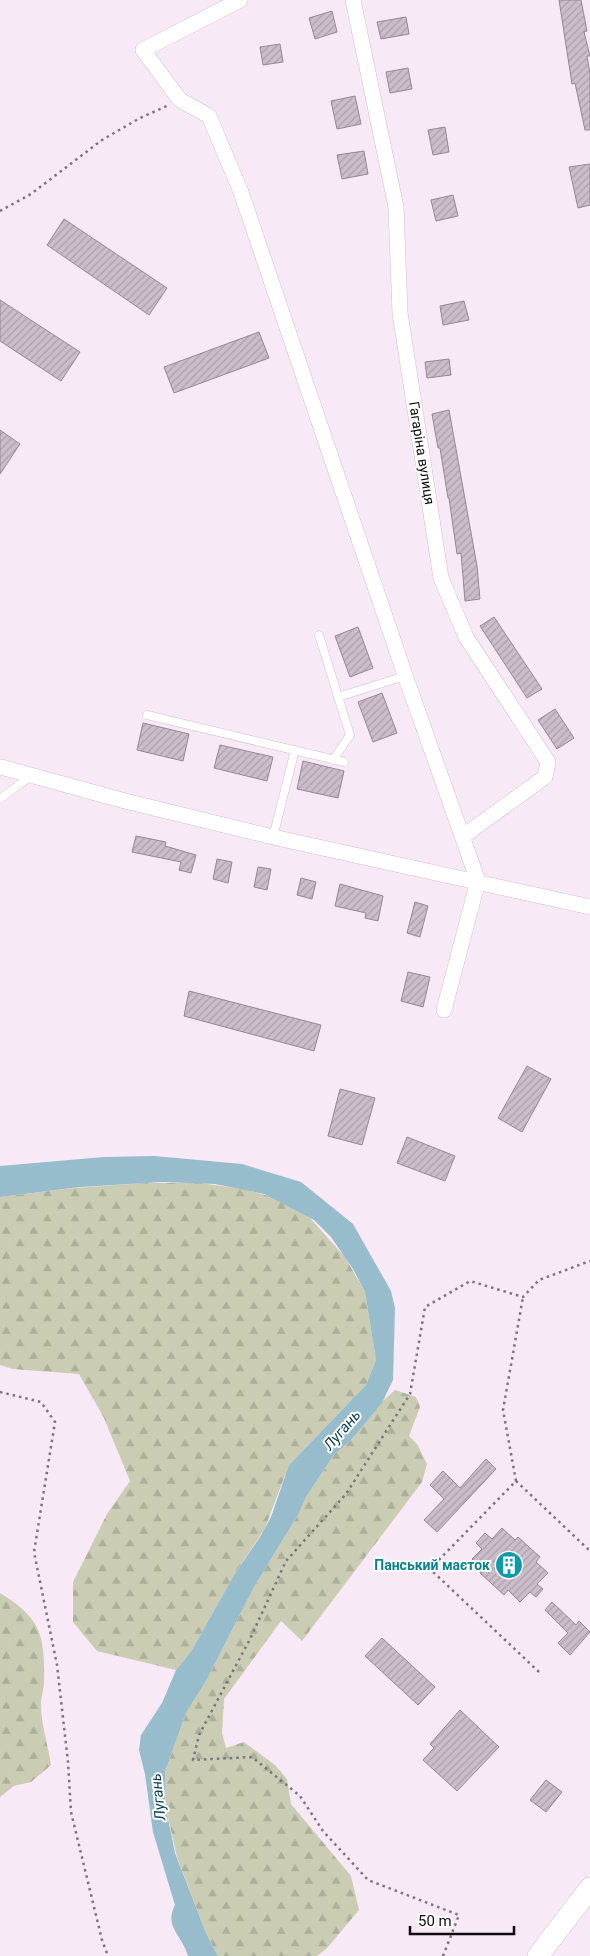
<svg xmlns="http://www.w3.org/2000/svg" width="590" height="1956" font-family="Roboto,sans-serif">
<defs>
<pattern id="forest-firs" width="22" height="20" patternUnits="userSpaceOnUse" patternTransform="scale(1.25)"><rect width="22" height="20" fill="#cacdb3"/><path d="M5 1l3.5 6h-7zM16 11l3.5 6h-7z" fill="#acaf99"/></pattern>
<pattern id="building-hatch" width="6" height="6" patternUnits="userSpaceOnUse" patternTransform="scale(1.25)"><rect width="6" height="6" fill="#cbbdca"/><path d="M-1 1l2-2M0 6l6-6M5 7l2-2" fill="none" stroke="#ada1ac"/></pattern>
</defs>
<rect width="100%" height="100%" fill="#f7e9f6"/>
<path fill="url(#forest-firs)" d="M146 1183H200L243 1189 272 1197 310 1218 345 1257 365 1292 376 1360 366 1385 289 1465 265 1528 234 1575 192 1650 176 1670 97 1651 73 1622V1582L107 1514 130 1481 104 1418 79 1374 13 1369 0 1365V1197L74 1188Z
M395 1390 416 1397 420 1407 409 1436 417 1444 427 1464 422 1482 302 1641 281 1621 224 1699 222 1733 226 1748 244 1742 275 1765 287 1779 291 1804 351 1876 359 1910 327 1948 317 1956H218L206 1933 177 1857 165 1804V1772L186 1713 206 1681 254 1587 298 1515 306 1497 334 1455 351 1440 383 1401Z
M0 1593C41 1618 45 1635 44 1682 44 1690 40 1699 41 1708 42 1727 48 1746 51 1765L31 1782 14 1786 0 1797Z"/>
<path fill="#97bccc" d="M154 1156 242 1164 301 1182 353 1224 391 1291 395 1308 393 1380 382 1403 351 1440 334 1455 306 1497 298 1515 254 1587 206 1681 186 1713 165 1772V1804L175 1853 206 1933 218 1956H188C181 1933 164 1927 175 1905L153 1832 145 1774 139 1750 141 1735 162 1703 176 1670 192 1650 234 1575 260 1537 271 1517 289 1465 366 1385 376 1360 365 1292 353 1269 331 1237 314 1220 264 1194 215 1184 162 1182 80 1187 0 1197V1166L104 1157Z"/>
<path fill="url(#building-hatch)" stroke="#958894" d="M559 0H581L587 31 584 32 590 56H587L590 73V130H585L575 83 572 84Z
M332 11 337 32 315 39 309 18Z
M406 17 409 34 381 39 377 22Z
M280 44 283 62 263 65 260 47Z
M408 68 412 89 390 93 386 72Z
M355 96 361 124 337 129 331 101Z
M445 127 449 152 433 155 428 130Z
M364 151 368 174 342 179 337 155Z
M590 164V205L578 208 569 167Z
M453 195 458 216 436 221 431 200Z
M64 219 167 288 149 315 47 245Z
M0 300 80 352 61 381 0 341Z
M464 301 469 320 443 325 440 306Z
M259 332 269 358 174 393 164 367Z
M449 359 451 375 427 378 425 362Z
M449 410 477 566 480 599 465 601 461 553 457 554 449 498H448L440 448H438L432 414Z
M0 430 20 444 0 474Z
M494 617 542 689 527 698 480 626Z
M358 627 373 668 350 677 335 636Z
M382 693 397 733 373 742 358 702Z
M555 709 574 738 557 749 538 720Z
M143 723 189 734 183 761 137 750Z
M220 745 273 757 267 781 214 768Z
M303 761 344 771 338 798 297 789Z
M136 836 166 842 165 846 196 855 191 873 179 870 181 862 132 852Z
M217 859 232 862 228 883 213 879Z
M258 867 271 869 267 890 254 887Z
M301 878 316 882 312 899 297 895Z
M340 884 383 896 378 921 365 918 366 913 335 906Z
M415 902 428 906 420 937 407 933Z
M408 972 430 977 423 1007 401 1001Z
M189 991 321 1025 314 1051 184 1016Z
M527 1066 551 1079 522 1132 498 1118Z
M340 1089 375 1098 362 1145 328 1136Z
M407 1137 455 1156 445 1181 397 1163Z
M486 1459 496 1469 437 1532 424 1520 444 1499 430 1485 443 1471 460 1488Z
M502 1528 515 1540 518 1537 540 1557 536 1562 548 1573 537 1584 543 1589 536 1597 530 1592 520 1602 508 1590 504 1595 480 1573 483 1569 472 1559 482 1549 476 1543 485 1533 492 1539Z
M552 1602 576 1625 579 1621 590 1632 570 1655 558 1643 568 1633 545 1610Z
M382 1638 435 1687 418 1705 365 1656Z
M460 1710 499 1747 457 1791 423 1760 434 1748 430 1744Z
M546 1780 562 1792 546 1812 530 1800Z"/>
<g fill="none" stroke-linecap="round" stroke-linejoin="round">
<g stroke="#cfc1ce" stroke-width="9">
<path id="lane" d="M319 635 350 735 333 760
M338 697 405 676
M147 715 344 762
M0 799 32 775
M273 837 295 750"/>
</g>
<g stroke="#cfc1ce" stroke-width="16">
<path id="street" d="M240 0 143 50 180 100 209 116 241 192 406 678 478 881 444 1010
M353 0 396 207 400 313 441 578 466 637 548 762 545 777 462 837
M1 767 125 801 273 837 590 907"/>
</g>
<g stroke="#cfc1ce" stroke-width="22">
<path id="secondary" d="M538 1956 590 1888"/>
</g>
<path stroke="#7c747c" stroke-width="2.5" stroke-dasharray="2.5 4" stroke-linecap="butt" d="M0 211 31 194 102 140 140 118 167 106
M0 1392 41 1402 55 1422 34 1552 57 1665 68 1762 71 1812 102 1940 108 1956
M516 1481 503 1410 523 1297
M539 1672 430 1569 516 1481 590 1551
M443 1956 459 1915 368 1880 323 1831 300 1796 252 1757 193 1760 199 1735 250 1639 286 1561 346 1494 410 1394 425 1307 470 1281 523 1297 539 1280 590 1261"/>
<use href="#lane" stroke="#fff" stroke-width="8"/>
<use href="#street" stroke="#fff" stroke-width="15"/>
<use href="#secondary" stroke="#fff" stroke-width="21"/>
</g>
<defs>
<g id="building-disc" transform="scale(1.4375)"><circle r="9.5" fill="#0f9aa8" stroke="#fff"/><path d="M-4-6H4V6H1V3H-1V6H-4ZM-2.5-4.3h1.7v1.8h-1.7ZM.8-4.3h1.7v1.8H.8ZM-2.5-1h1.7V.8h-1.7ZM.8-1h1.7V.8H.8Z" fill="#fff"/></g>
</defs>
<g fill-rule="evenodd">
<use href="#building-disc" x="509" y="1565"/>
</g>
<g text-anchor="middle" stroke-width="4" stroke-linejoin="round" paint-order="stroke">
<g font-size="14" fill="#0f0b0f" stroke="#fff">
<text transform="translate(422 453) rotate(81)" y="5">Гагаріна вулиця</text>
</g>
<g font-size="14" font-weight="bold" fill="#0d838f" stroke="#fff" text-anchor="end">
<text x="490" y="1570">Панський маєток</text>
</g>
<g font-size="15" font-style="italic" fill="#063d4f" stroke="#fff">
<text transform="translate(342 1430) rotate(-49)" y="5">Лугань</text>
<text transform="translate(158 1797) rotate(-96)" y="5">Лугань</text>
</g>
</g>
<path d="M410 1926v8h104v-8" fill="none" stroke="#0f0b0f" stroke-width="2.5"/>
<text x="418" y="1926" font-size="15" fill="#0f0b0f" stroke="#ffffff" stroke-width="4" paint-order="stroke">50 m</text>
</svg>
